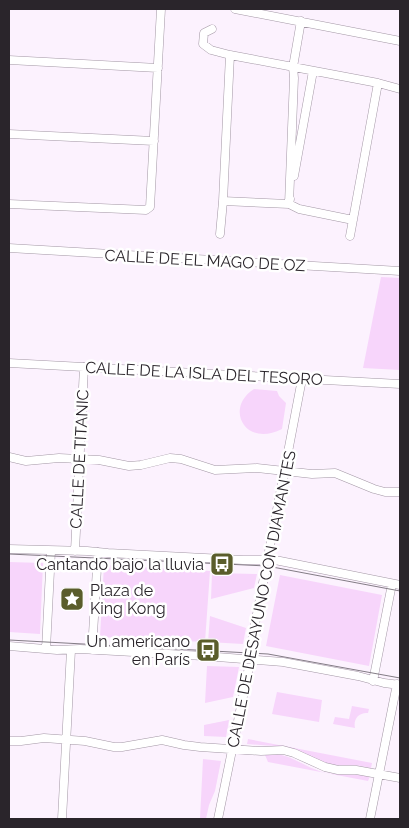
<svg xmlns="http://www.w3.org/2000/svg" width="409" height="828" font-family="Raleway,sans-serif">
<rect width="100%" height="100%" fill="#fcf2fe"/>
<path fill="#f7d5fb" d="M381 277 400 278V370L363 368Z
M254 389 277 391 279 396 286 403 282 429C245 448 224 408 254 389Z
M9 562 43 563 40 634 9 632Z
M104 565 210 571 205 642 100 637Z
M212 573 257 574 254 588 211 599Z
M280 575 382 595 369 666 266 646Z
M210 616 246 628 243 644 208 642Z
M207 666 239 667 233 697 205 703Z
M277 692 322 700 319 722 272 714Z
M352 706 369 709 368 713C359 712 353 719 355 728L333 724 335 717 349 719Z
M229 720 226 737 204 736V725Z
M248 739 372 763 371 768 355 765H332L314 760 298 751 288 747 247 744Z
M277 754C294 757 306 767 322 772 337 776 354 774 370 776L368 781 268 762 265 755Z
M203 759 221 761 215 791 209 805 206 819H200Z"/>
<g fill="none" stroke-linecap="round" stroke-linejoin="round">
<g stroke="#a397a5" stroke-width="9">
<path id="minor" d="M235 9 400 41
M212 29 204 33 203 44 211 50 230 55 378 83 400 89
M230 55 223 201 289 204 294 78 293 67 301 21
M9 60 158 68
M9 134 154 141
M294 176 313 71
M290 199 289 204 299 209 353 220
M9 204 146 210 150 207 161 9
M220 234 223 201
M350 236 378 83
M9 248 400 271
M9 363 400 384
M9 457 26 461 59 458 99 460 129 466 141 465 170 458 181 459 215 470 257 468 312 474 335 473 374 489 385 492H400
M9 549 87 551 108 553 243 560H275L400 585
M75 551 84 367
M9 646 57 650 80 649 204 656 283 662 358 676 384 683 400 685
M46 649 51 551
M92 650 98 552
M373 681 392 584
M9 741H21L44 738 85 741 114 747H122L162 740 184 745 200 747 261 751 283 750 294 753 325 767 338 770H356L400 778
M62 819 71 650
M218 819 249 667 252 640 302 379
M370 819 397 684"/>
</g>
<use href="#minor" stroke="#fff" stroke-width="8"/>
<path stroke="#837c85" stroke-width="1" d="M9 554 267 566 400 591
M9 640 268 654 400 678"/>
</g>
<defs>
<g id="bus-square" transform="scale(1.25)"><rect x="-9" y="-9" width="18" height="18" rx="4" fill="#5a5d2b" stroke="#fff"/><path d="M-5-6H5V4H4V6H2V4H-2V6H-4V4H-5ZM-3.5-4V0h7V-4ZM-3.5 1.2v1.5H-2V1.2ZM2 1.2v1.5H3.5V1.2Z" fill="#fff"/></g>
<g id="sight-square" transform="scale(1.25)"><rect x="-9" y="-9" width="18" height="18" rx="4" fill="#5a5d2b" stroke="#fff"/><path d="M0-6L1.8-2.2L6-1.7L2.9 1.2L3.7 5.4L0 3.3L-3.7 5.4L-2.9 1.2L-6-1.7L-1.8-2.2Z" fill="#fff"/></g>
</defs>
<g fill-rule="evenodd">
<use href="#bus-square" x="222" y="564"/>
<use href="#sight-square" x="72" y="599"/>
<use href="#bus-square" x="208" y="650"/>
</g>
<g text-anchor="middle" stroke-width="5" stroke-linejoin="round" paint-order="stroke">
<g font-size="16" fill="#2a252b" stroke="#fff">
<text transform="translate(205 260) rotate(3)" y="6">CALLE DE EL MAGO DE OZ</text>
<text transform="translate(204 373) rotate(3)" y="6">CALLE DE LA ISLA DEL TESORO</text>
<text transform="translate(79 459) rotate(-87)" y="6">CALLE DE TITANIC</text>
<text transform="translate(261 599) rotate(-79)" y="6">CALLE DE DESAYUNO CON DIAMANTES</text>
</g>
<g font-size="16" fill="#2a252b" stroke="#fff" text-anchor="end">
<text x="204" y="570">Cantando bajo la lluvia</text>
<text x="90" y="596" text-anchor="start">Plaza de<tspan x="90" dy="18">King Kong</tspan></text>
<text x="190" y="647">Un americano<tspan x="190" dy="18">en París</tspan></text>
</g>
</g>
<rect width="409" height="828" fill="none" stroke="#2a252b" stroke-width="20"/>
</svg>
